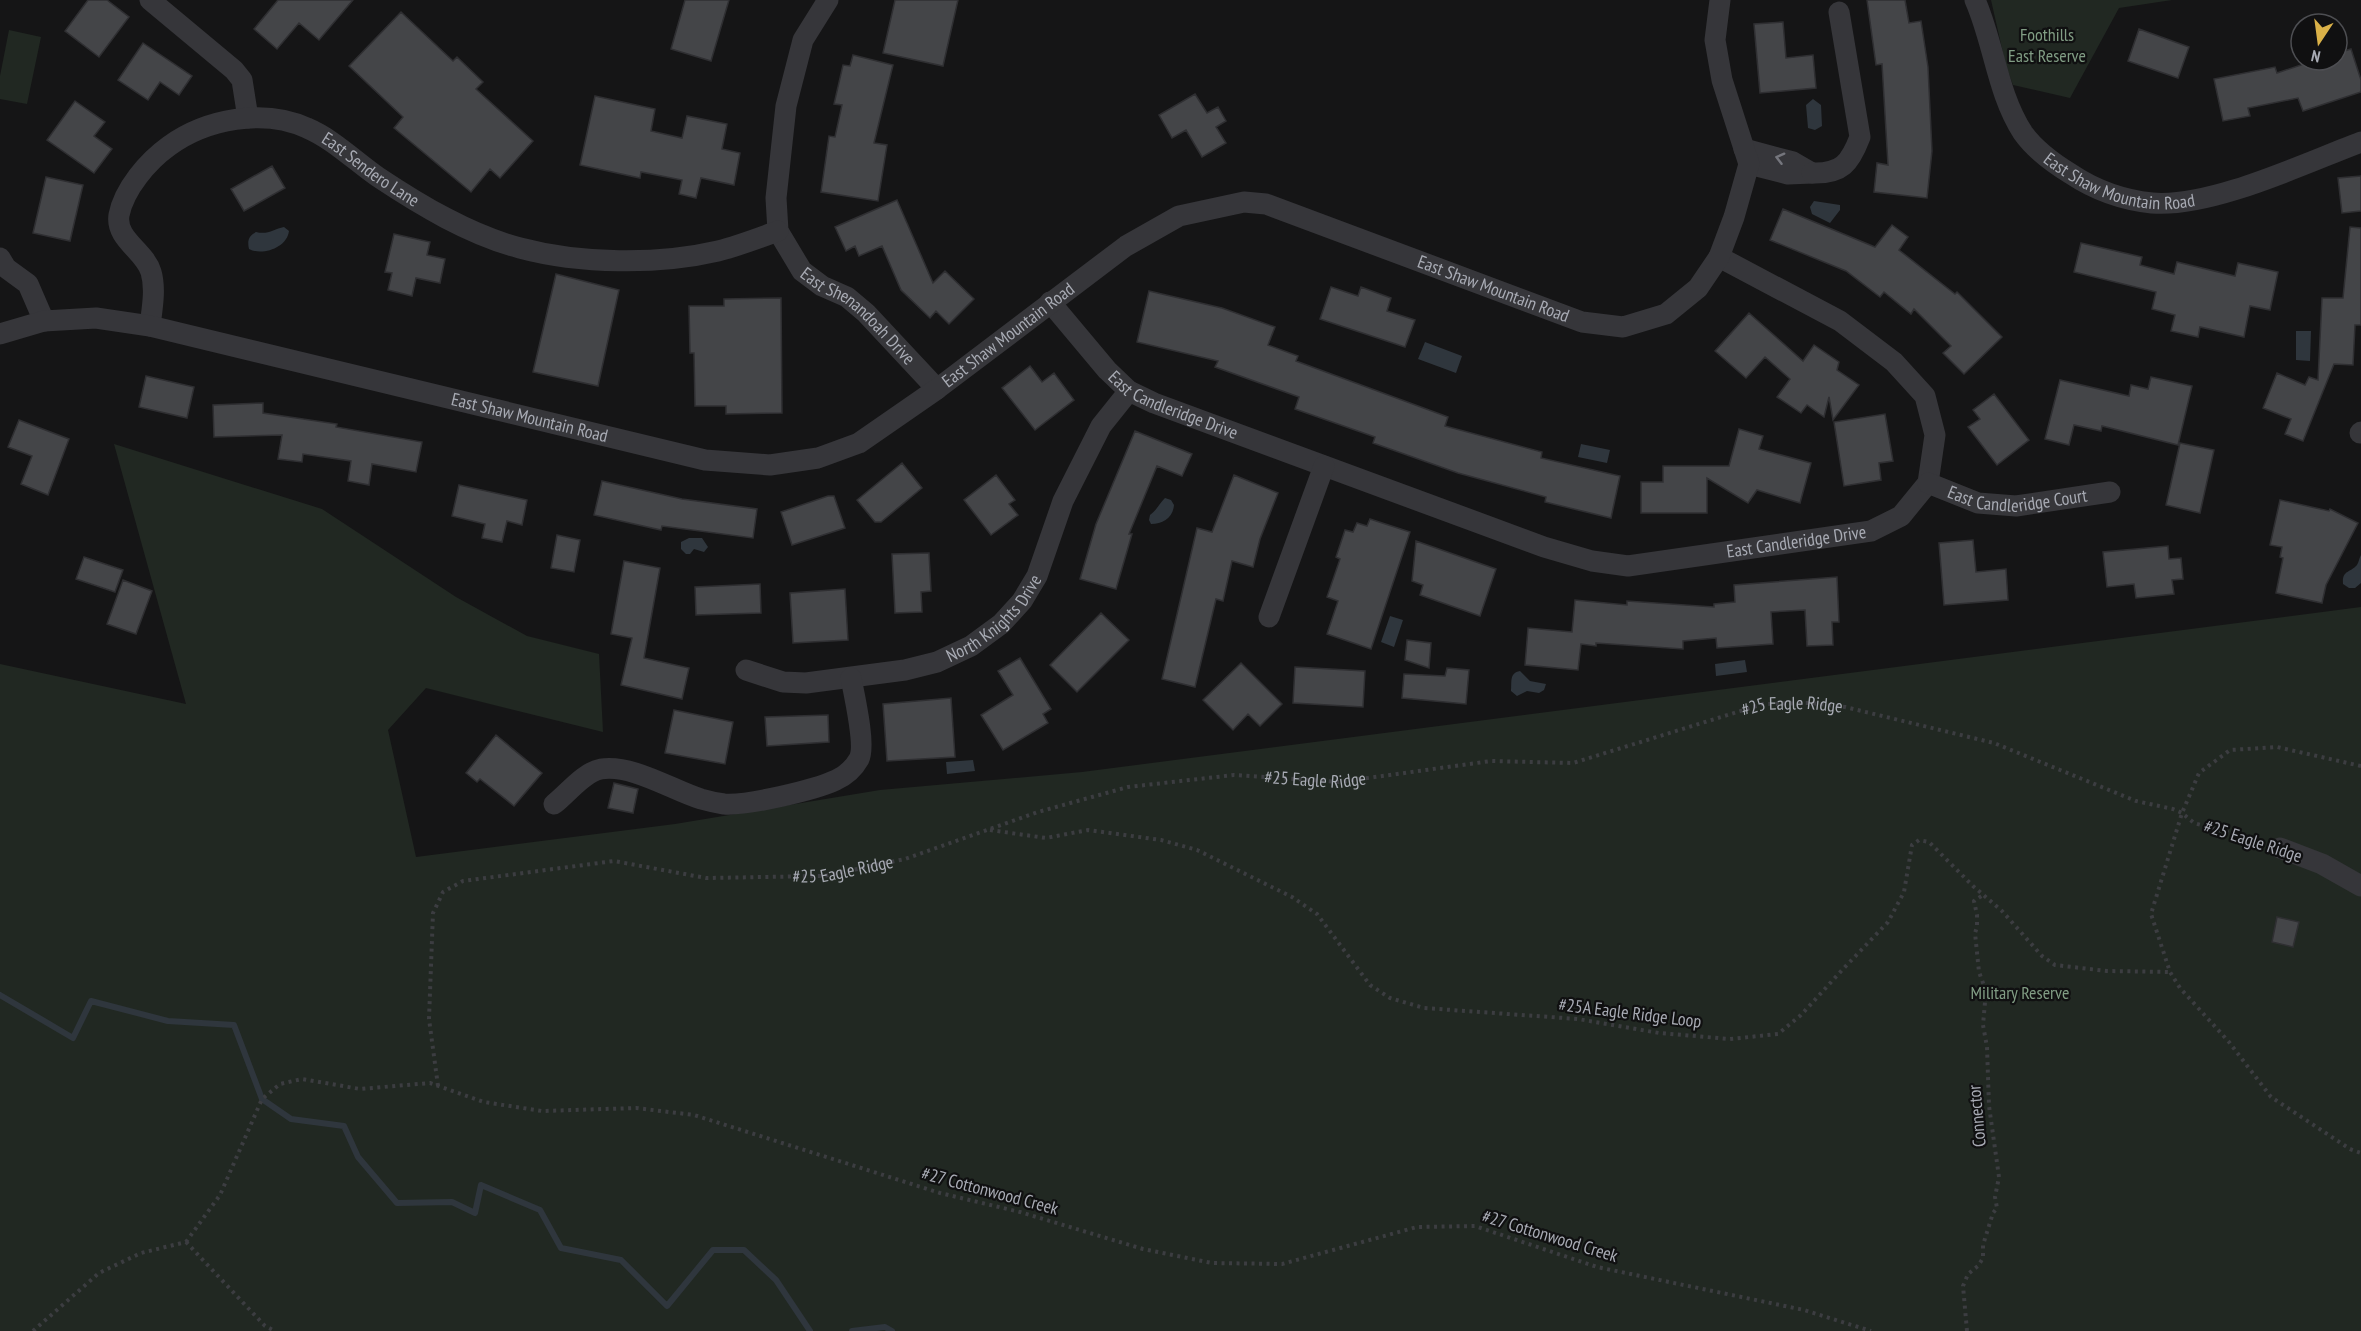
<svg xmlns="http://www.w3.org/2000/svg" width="2361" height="1331" font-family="'PT Sans Narrow',sans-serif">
<rect width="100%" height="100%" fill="#151516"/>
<path fill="#212822" d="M1991 0H2172L2119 8 2070 98 2013 85 2006 66Z
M9 30 41 37 27 104 0 99V76Z
M114 444 322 509 456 597 527 636 599 654 603 732 426 688 388 730 416 857 675 824 880 790 1082 772 2361 607V1331H0V664L186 704Z"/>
<path fill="#2f363d" d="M1813 99 1821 105 1822 126 1815 130 1808 128 1806 105Z
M1814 201 1840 205V210L1830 223 1812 214 1810 207Z
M284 227 289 231C287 248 262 256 249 249 247 240 249 236 256 232 268 235 274 229 284 227Z
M2296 331H2311L2310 361 2296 360Z
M1425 342 1462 356 1456 373 1418 359Z
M1581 444 1610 450 1607 463 1578 457Z
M1165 498 1171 500 1174 505C1173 518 1163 524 1151 524L1149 520 1150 515C1157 510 1159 504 1165 498Z
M689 538H702L708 547 704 552 694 549 690 554H686L681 549V542Z
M2361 555V583L2355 588H2349L2343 584C2342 570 2350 573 2357 565 2359 562 2359 558 2361 555Z
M1390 616 1403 620 1394 647 1381 642Z
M1745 660 1747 672 1716 676 1715 664Z
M1520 671 1530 681 1546 684 1544 690 1539 693 1527 691 1517 696 1511 691C1512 682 1509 673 1520 671Z
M973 760 975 771 947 774 946 762Z"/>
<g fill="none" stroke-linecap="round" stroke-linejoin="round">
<path stroke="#2f363d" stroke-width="6" d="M0 995 73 1038 91 1001 168 1021 234 1025 262 1099 291 1119 344 1126 358 1157 397 1203 452 1202 475 1213 481 1185 540 1210 561 1248 621 1260 667 1306 713 1250H744L776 1280 810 1331
M852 1331 885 1327 892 1331"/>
</g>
<path fill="#444548" stroke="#2f2f32" stroke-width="1.5" d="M88 0H107L129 17 99 57 65 31Z
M278 0H353L319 40 299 23 277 49 254 29Z
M685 0H729L711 61 671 49Z
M895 0H958L943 66 883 53Z
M1867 0H1905L1909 23 1921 21 1928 67 1932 151 1927 198 1874 192 1877 163 1888 165 1882 64 1876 65Z
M401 12 453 61 457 57 483 82 476 89 533 141 500 178 490 169 471 192 394 128 403 117 349 66Z
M1783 22 1786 58 1813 55 1816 88 1760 93 1754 24Z
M2139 29 2189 47 2178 78 2128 61Z
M143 43 192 76 179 95 160 82 148 100 118 80Z
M2351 49 2361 80V92L2303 111 2298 98 2248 108 2250 116 2223 121 2214 79 2275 67 2277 73 2316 60H2337V53Z
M853 55 893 65 874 143 887 145 878 201 821 192 829 136 835 137 842 105 834 104 843 65 850 66Z
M1195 94 1207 113 1218 107 1226 121 1216 127 1226 143 1202 157 1186 130 1172 138 1159 115Z
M595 96 655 109 651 131 682 138 687 116 727 124 722 149 740 153 734 185 701 178 696 198 679 194 682 180 641 172 640 178 580 165Z
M75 101 105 122 94 136 112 149 94 173 47 140Z
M272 166 285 188 244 211 231 189Z
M2361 176V211L2342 213 2338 178Z
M46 177 83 185 70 241 33 233Z
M897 200 933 283 945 271 974 299 949 324 936 311 930 318 901 290 882 246 859 256 855 246 846 251 835 227Z
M1783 209 1875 247 1892 225 1908 237 1899 250 1955 294 1957 292 2002 337 1964 374 1943 353 1951 346 1914 309 1911 314 1884 292 1880 297 1846 271 1770 240Z
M2350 227 2361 228V325H2355L2353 365 2334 364 2303 441 2285 434 2291 419 2263 408 2277 373 2305 385 2309 377 2318 380 2322 298H2343Z
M394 234 430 242 427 255 445 259 440 283 416 278 412 296 388 290 392 273 385 272Z
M2081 243 2142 257 2140 265 2174 274 2177 262 2235 276 2238 263 2278 272 2270 310 2250 306 2244 337 2200 327 2198 337 2171 331 2175 315 2152 309 2156 292 2074 272Z
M556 274 619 290 598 386 533 372Z
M1331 287 1358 296 1361 287 1391 298 1387 311 1415 320 1405 347 1320 319Z
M1149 291 1222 308 1275 327 1268 345 1298 356 1296 361 1448 417 1445 426 1542 452 1541 458 1620 476 1611 518 1545 502 1546 497 1458 473 1373 443 1375 437 1295 409 1299 397 1215 367 1218 361 1137 342Z
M781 298 782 413 726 414V406H695L694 353H690L689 306H724V299Z
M1749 313 1803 361 1814 345 1839 362 1837 370 1859 385 1833 420 1829 397 1824 417 1807 405 1801 413 1777 397 1790 379 1765 357 1746 378 1715 351Z
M1030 366 1042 382 1054 373 1074 400 1035 430 1002 388Z
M146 376 194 387 187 418 139 407Z
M2151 377 2192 386 2178 445 2102 426 2101 431 2074 425 2069 445 2045 439 2060 380 2129 396 2131 385 2148 389Z
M1994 394 2029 440 1997 465 1968 427 1980 419 1973 410Z
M263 403V413L337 424 336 427 422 442 416 472 372 464 369 485 348 481 351 461 303 454 302 462 278 459 282 435 214 437 213 405Z
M1885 414 1893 461 1879 463 1881 480 1844 486 1834 422Z
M19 420 69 439 48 495 21 484 32 456 8 447Z
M1739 429 1763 436 1759 449 1811 463 1800 503 1757 490 1748 503 1707 478V513H1641V482H1663V466H1729Z
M1135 431 1192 454 1182 476 1157 466 1129 534H1132L1116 589 1080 579 1096 524Z
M2180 443 2214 450 2200 513 2166 505Z
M902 463 922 488 881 522H875L857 500Z
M996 475 1015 500 1009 504 1018 515 991 535 964 500Z
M1234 475 1278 493 1260 539 1253 567 1232 561 1223 601 1216 599 1195 687 1162 679 1197 528 1212 532Z
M602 481 682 499 757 509 753 538 662 526 661 530 594 515Z
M459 485 527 500 522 525 507 521 502 542 482 538 485 524 452 516Z
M828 496H834L845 528 792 545 781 512Z
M2280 500 2329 511 2330 509 2358 523 2326 585 2322 603 2276 593 2283 558 2280 557 2282 547 2270 545Z
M1370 519 1410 532 1371 649 1327 634 1338 601 1327 597 1340 559 1336 557 1345 530 1353 532 1357 523 1367 526Z
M557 535 580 540 574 572 551 568Z
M1973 540 1976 572 2006 569 2008 600 1944 605 1939 543Z
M1416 541 1496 569 1480 616 1420 595 1423 585 1412 581Z
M2168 546 2169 559 2181 558 2183 579 2172 580 2174 594 2136 598 2134 584 2107 587 2103 552Z
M929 553 931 591 921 592 922 612 895 613 892 554Z
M84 557 123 570 115 592 76 579Z
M624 561 660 568 644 658 689 668 682 699 621 685 632 638 611 634Z
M1837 577 1839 622H1832L1833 645 1807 646 1805 610 1771 612 1773 644 1717 648 1716 638 1683 641V649L1596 643V646L1581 644 1578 670 1525 665 1528 628 1572 632 1575 600 1627 605V601L1714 607V604L1735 602 1734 585Z
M123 580 152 591 136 634 107 624Z
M760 584 761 613 696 615 695 587Z
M845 589 848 640 793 643 790 593Z
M1101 613 1129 640 1077 692 1050 665Z
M1407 640 1431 643 1429 668 1405 660Z
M1020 658 1051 709 1043 714 1048 723 1003 750 981 715 1013 695 998 671Z
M1241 663 1282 704 1260 726 1248 714 1233 730 1203 700Z
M1295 667 1365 671 1363 707 1293 703Z
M1447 668 1469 670 1466 704 1402 698 1404 674 1445 676Z
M951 698 955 757 887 761 883 704Z
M674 710 733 722 725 764 665 753Z
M828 715 829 742 767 746 765 717Z
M496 735 542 773 514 806 480 779 477 782 466 773Z
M614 783 638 789 633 813 608 808Z
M2277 917 2299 922 2293 947 2272 942Z"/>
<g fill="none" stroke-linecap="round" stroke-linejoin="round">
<g stroke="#3c3d41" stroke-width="4" stroke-dasharray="3 4.5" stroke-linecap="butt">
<path d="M2361 766 2277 747 2230 750 2199 773 2182 813 2151 914 2170 972 2180 988 2229 1042 2271 1097 2350 1149 2361 1153"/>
<path d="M990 830 1046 838 1088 830 1161 840 1197 850 1292 897 1317 914 1370 985 1390 998 1424 1008 1578 1019 1659 1033 1730 1039 1778 1034 1801 1015 1844 968 1888 922 1904 892 1912 845 1919 840 1929 842 1973 886 2002 911 2042 956 2055 965 2107 971 2170 972"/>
<path id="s1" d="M438 1086 429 1019 433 913 443 892 463 881 614 861 706 878 824 876 905 859 1038 812 1128 787 1234 775 1339 782 1491 761 1573 763 1763 704 1810 703 1845 707 1994 743 2136 801 2173 809 2182 813 2194 823 2262 842"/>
<path d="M186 1242 220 1195 262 1099 280 1084 302 1079 360 1089 430 1083 484 1102 542 1111 636 1108 694 1115 940 1193 1020 1212 1143 1249 1212 1263 1282 1264 1417 1227 1475 1226 1597 1267 1804 1310 1871 1331"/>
<path d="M186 1242 265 1326 275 1331"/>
<path d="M33 1331 99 1273 141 1253 186 1242"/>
<path d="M1967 1331 1963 1286 1968 1274 1978 1266 1983 1258V1245L1993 1213 1997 1208 1995 1197 1999 1177 1989 1106 1987 1047 1983 1025 1986 991 1979 972 1975 933 1977 927V915L1974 901 1983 895"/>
</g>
<g stroke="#36363a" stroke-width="21">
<path d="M150 0 234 70 242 80 248 118"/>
<path id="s2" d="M828 0 803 40 786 106 776 198 778 231 802 271 822 286 847 297 866 313 937 389"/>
<path id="s3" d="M1975 0C1994 43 1997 93 2023 133 2035 150 2053 163 2071 174 2095 190 2123 200 2152 203 2211 208 2305 163 2361 142"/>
<path d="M1744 149 1793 162 1812 173 1788 174 1749 164"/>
<path d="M1812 173C1842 174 1850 163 1860 137L1839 12"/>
<path d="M0 258 6 268 28 284 44 321"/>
<path id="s4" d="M1050 302 1107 370 1129 391 1154 403 1544 547 1592 561 1628 566 1871 531 1901 516 1928 483 1935 435 1925 396 1894 362 1840 321 1719 257"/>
<path id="s5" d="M150 326C152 309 156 289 151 272 145 251 115 239 119 215 124 189 148 161 169 146 206 119 264 108 307 128 333 139 355 161 378 177 420 205 470 235 520 248 580 264 658 265 718 251 738 246 759 238 778 231"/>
<path id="s6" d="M0 334 44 321 96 318 150 326 705 460 770 465 818 458 859 443 937 389 1126 246 1179 216 1244 202 1266 204 1582 322 1623 327 1666 314 1698 288 1719 257 1734 217 1749 164 1722 80 1715 40 1720 0"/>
<path d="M2360 433 2361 432"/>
<path id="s7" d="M1928 483 1978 503 2016 506 2110 492"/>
<path d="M1269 617 1324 466"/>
<path id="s8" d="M746 670 783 682 806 683 905 670 937 662 971 646 1001 624 1022 601 1037 576 1063 501 1101 426 1129 391"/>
<path d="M554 804C567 794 584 772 601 769 632 764 672 790 701 799 708 801 717 803 724 804 746 806 815 790 836 780 845 776 854 768 859 759 866 746 854 694 851 678"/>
<path d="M2280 848 2322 864 2361 886"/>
</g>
</g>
<defs><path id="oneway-chevron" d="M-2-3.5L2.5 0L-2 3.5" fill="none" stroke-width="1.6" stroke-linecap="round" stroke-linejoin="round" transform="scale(1.5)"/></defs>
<use stroke="#75767d" href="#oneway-chevron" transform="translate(1780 158) rotate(-165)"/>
<g text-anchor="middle" stroke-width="4.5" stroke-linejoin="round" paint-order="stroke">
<g font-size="18" fill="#819d84" stroke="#101011">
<text x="2047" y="41">Foothills<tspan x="2047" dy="21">East Reserve</tspan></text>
<text x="2020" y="999">Military Reserve</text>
</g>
<g font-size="18" fill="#a8abb4" stroke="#101011">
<text dy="6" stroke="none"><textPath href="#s5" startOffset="430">East Sendero Lane</textPath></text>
<text dy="6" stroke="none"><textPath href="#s3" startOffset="255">East Shaw Mountain Road</textPath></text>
<text dy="6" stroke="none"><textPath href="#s6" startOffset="1605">East Shaw Mountain Road</textPath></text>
<text dy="6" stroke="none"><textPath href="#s2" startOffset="360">East Shenandoah Drive</textPath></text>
<text dy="6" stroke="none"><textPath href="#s6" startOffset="1065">East Shaw Mountain Road</textPath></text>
<text dy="6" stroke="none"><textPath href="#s4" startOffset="165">East Candleridge Drive</textPath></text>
<text dy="6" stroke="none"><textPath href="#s6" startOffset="543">East Shaw Mountain Road</textPath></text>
<text dy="6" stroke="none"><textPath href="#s7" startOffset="93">East Candleridge Court</textPath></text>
<text dy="6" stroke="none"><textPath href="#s4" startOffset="819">East Candleridge Drive</textPath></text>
<text dy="6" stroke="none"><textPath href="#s8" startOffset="268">North Knights Drive</textPath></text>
<text dy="6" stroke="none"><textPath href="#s1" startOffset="1576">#25 Eagle Ridge</textPath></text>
<text dy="6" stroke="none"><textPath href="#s1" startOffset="1089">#25 Eagle Ridge</textPath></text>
<text transform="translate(2253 841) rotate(18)" y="6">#25 Eagle Ridge</text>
<text dy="6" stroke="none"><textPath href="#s1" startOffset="603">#25 Eagle Ridge</textPath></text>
<text transform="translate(1630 1013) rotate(7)" y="6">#25A Eagle Ridge Loop</text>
<text transform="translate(1977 1116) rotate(-95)" y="6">Connector</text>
<text transform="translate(990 1191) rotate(15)" y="6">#27 Cottonwood Creek</text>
<text transform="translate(1550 1236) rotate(17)" y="6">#27 Cottonwood Creek</text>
</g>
</g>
<g transform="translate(2319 42) rotate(193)"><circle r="28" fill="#101011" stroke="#4d4e52" stroke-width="1.5"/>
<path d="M0-4.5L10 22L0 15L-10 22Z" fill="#dab148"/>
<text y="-9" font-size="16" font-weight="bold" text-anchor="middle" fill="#a8abb4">N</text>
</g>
</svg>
